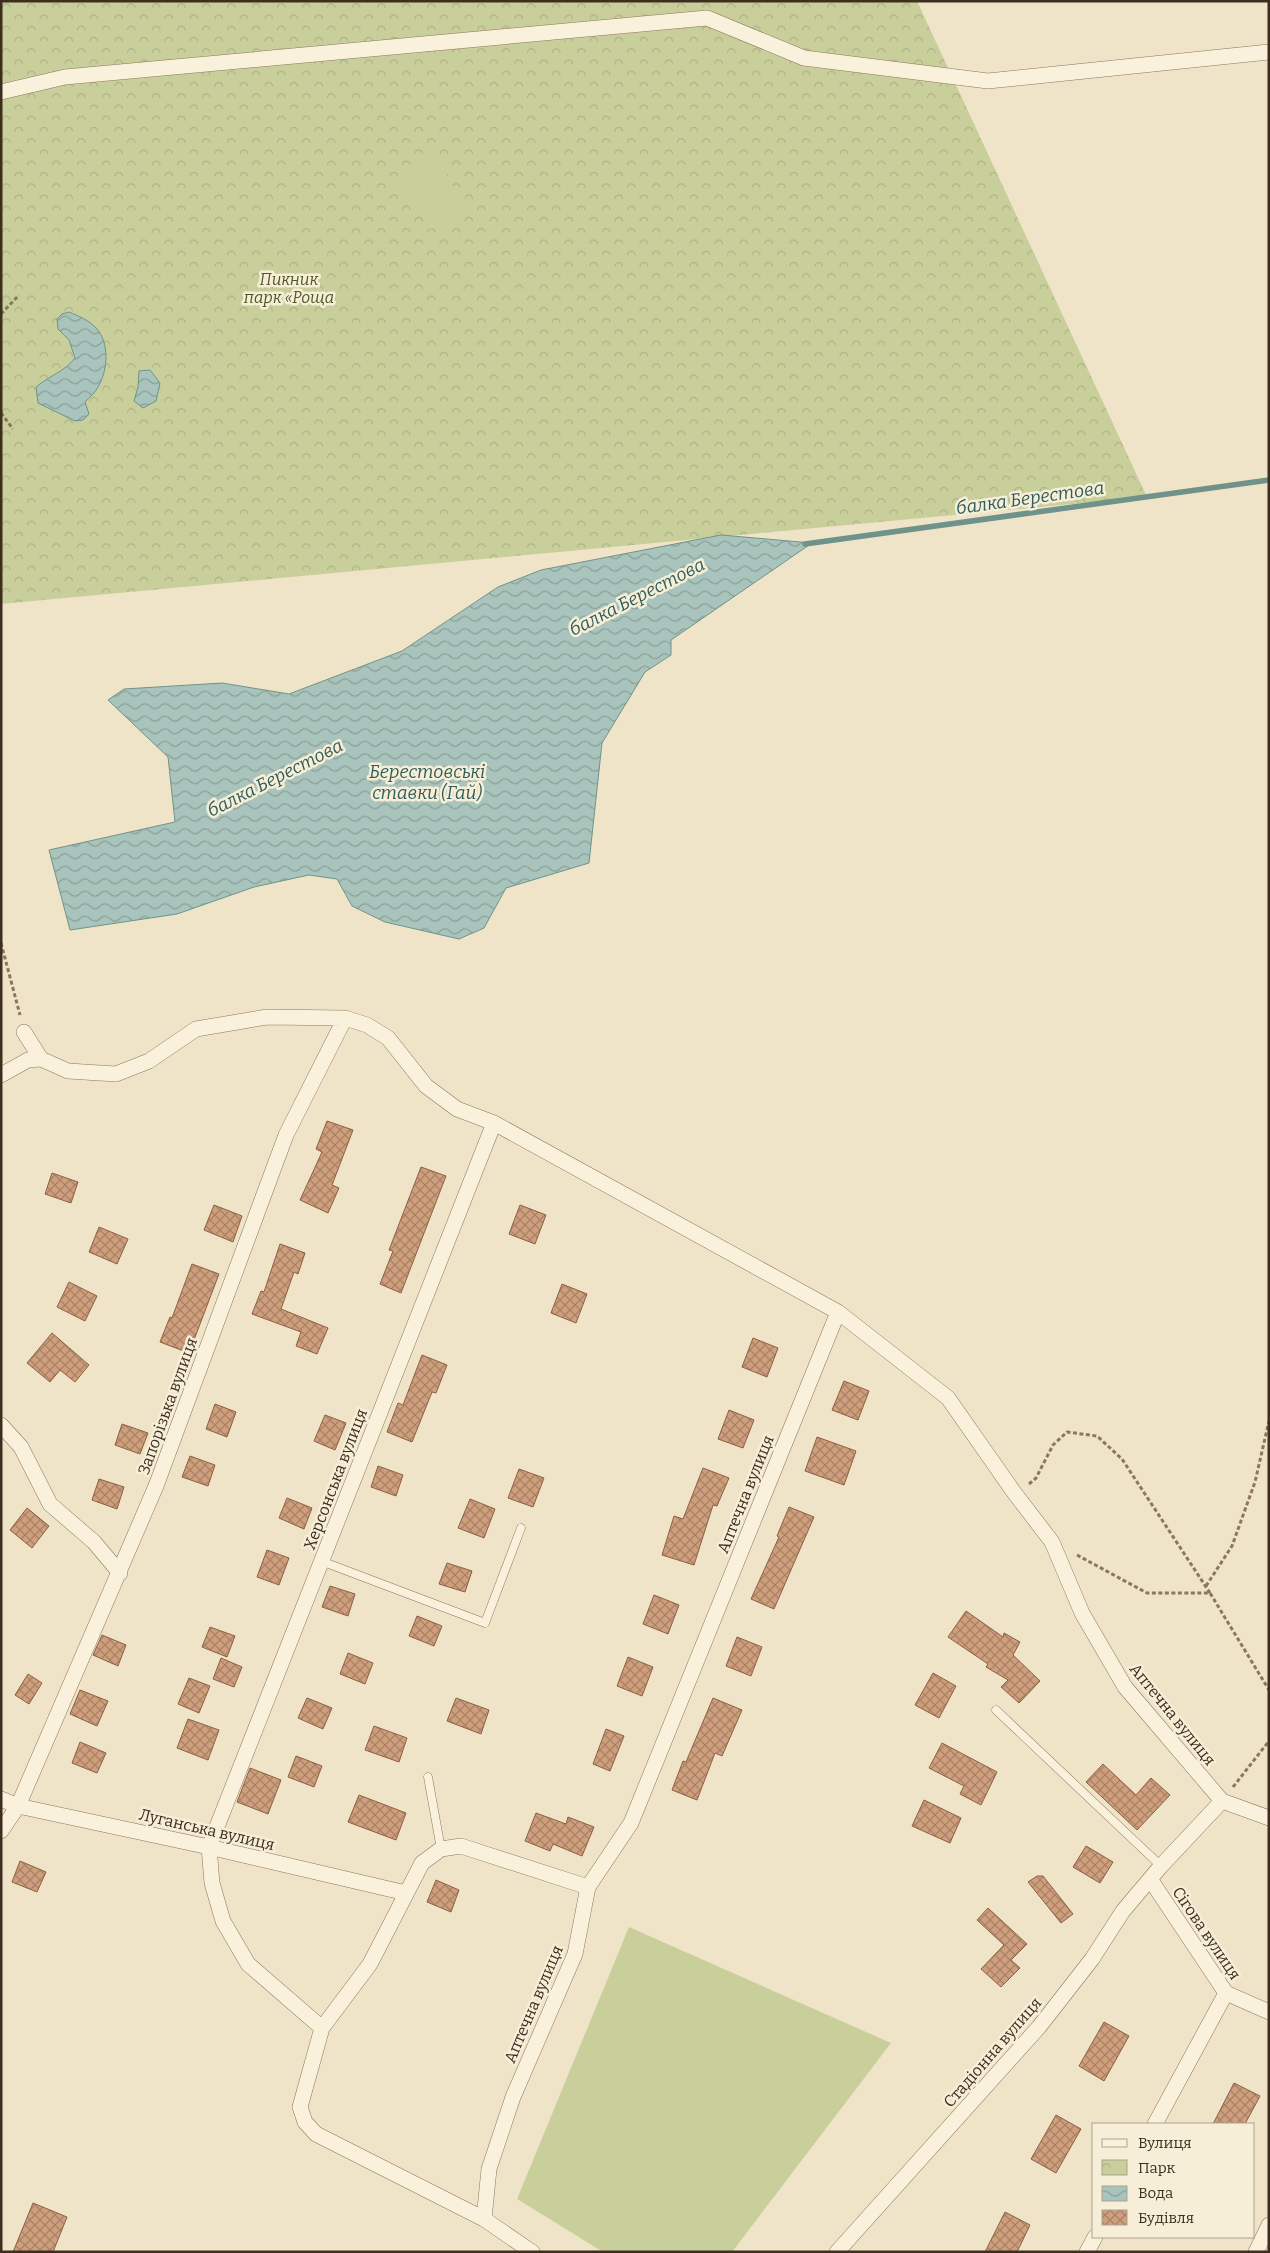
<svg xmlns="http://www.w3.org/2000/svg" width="1270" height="2253" font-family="Bitter,serif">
<defs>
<pattern id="park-crowns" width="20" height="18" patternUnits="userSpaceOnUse" patternTransform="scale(1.25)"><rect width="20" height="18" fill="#c9cf9b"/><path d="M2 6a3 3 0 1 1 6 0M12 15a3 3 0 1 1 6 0" fill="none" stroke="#aeb285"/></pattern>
<pattern id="water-waves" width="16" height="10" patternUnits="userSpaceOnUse" patternTransform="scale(1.25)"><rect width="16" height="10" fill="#a9c4bc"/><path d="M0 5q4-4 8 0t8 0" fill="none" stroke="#8ba098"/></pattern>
<pattern id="building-cross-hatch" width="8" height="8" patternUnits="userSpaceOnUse" patternTransform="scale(1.25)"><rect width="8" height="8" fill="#cf9f7d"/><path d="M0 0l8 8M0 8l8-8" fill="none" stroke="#a98266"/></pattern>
</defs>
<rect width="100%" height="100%" fill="#f0e4c8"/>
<path fill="url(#park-crowns)" d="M1 1H917L1147 497 1 604Z"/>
<path fill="#c9cf9b" d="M431 155 449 164 446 182 464 192 468 215 431 229 396 183Z
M629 1927 891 2043 732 2252H603L517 2199Z"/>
<path fill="url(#water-waves)" stroke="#6f938a" d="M69 312C78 316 89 320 96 328 110 343 108 370 98 387 95 393 90 397 85 402L89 414 83 420 75 421 38 403 36 387C49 376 64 372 75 358L69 340 58 329 57 319 62 314Z
M150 370 160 383 156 401 143 408 134 401 138 387 139 371Z
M721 535 812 543 671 640V655L645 672 602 743 589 863 506 888 484 928 459 939 385 922 352 906 337 879 309 875 254 887 177 914 70 930 49 850 175 822 168 757 108 700 124 689 222 683 289 694 402 651 498 587 541 570Z"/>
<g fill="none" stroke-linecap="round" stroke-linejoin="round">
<path stroke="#6f938a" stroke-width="5.5" d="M805 544 1269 480"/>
</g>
<path fill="url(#building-cross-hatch)" stroke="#8d5f41" d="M327 1121 353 1130 332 1185 339 1188 328 1213 300 1200 322 1152 316 1149Z
M421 1167 446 1176 401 1293 380 1284 393 1251 389 1250Z
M52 1173 78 1182 71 1203 45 1194Z
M214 1205 242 1216 233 1242 204 1230Z
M520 1205 546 1215 535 1244 509 1234Z
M99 1227 128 1239 117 1264 89 1252Z
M280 1244 305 1253 298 1274 294 1272 281 1309 328 1328 317 1354 296 1346 301 1332 252 1314 261 1291 264 1292Z
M192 1264 219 1274 189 1353 160 1342 170 1317 172 1318Z
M69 1282 97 1296 85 1321 57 1307Z
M562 1284 587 1294 576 1323 551 1313Z
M52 1333 89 1365 75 1382 60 1370 50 1382 27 1363Z
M753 1338 778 1348 767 1377 742 1367Z
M422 1355 447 1365 436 1393 432 1392 412 1442 387 1432 398 1403 403 1405Z
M844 1381 869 1391 858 1420 832 1410Z
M215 1404 236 1412 227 1437 206 1429Z
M729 1410 754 1420 743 1448 718 1439Z
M325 1415 346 1423 335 1450 314 1441Z
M122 1424 148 1433 140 1454 115 1445Z
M817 1437 856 1451 844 1485 805 1471Z
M190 1456 215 1465 208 1486 182 1477Z
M378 1466 403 1475 396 1496 371 1487Z
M703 1468 729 1478 717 1506 713 1505 694 1565 662 1555 674 1516 683 1519Z
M519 1469 544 1478 533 1507 508 1498Z
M99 1479 124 1487 117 1509 92 1500Z
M287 1498 312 1508 304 1529 279 1518Z
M470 1499 495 1509 484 1538 458 1528Z
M789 1507 814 1517 774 1609 751 1599 779 1537 777 1536Z
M27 1508 49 1526 32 1548 10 1530Z
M267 1550 289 1558 279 1585 257 1577Z
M447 1563 472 1571 465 1592 439 1584Z
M330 1586 355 1594 348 1616 322 1607Z
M654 1595 679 1605 668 1634 643 1624Z
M966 1611 1003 1637 1004 1633 1020 1642 1013 1655 1040 1681 1019 1703 1001 1687 1008 1680 986 1667 988 1664 948 1637Z
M417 1616 442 1626 434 1646 409 1636Z
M210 1627 235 1636 227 1657 202 1647Z
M102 1635 126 1645 118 1666 93 1655Z
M737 1637 762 1647 751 1676 726 1666Z
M348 1653 373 1663 365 1684 340 1674Z
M628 1657 653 1667 642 1696 617 1686Z
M221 1658 242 1667 234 1687 213 1679Z
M933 1673 956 1686 939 1718 915 1705Z
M28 1674 42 1683 29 1704 15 1695Z
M189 1678 210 1686 199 1713 178 1704Z
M80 1690 108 1701 97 1726 70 1714Z
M307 1698 332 1708 323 1729 298 1718Z
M456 1698 489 1710 481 1734 447 1721Z
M713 1698 742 1710 722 1756 715 1753 697 1800 672 1790 683 1761 686 1762Z
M188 1719 219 1730 208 1760 177 1748Z
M374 1726 407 1738 399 1762 365 1750Z
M606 1729 624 1736 610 1771 593 1764Z
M80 1742 106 1753 97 1773 72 1763Z
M942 1743 997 1772 981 1805 960 1794 964 1786 929 1768Z
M296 1756 322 1766 314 1787 288 1777Z
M1103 1764 1136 1795 1151 1778 1170 1795 1137 1830 1086 1782Z
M250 1768 281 1780 268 1814 237 1802Z
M359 1795 406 1813 396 1840 348 1822Z
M924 1800 961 1818 950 1843 912 1826Z
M536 1813 566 1824 568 1817 594 1827 582 1856 553 1844 550 1851 525 1841Z
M1086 1846 1113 1862 1100 1883 1073 1867Z
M20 1861 46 1872 37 1892 12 1882Z
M1037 1876H1043L1073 1914 1061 1923 1028 1882Z
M436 1880 459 1890 451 1912 427 1902Z
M988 1908 1027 1944 1011 1960 1020 1968 1001 1987 981 1969 1004 1945 977 1920Z
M1104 2022 1129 2036 1104 2081 1079 2066Z
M1234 2083 1260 2096 1245 2124H1213Z
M1056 2115 1081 2129 1056 2173 1031 2159Z
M33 2203 67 2217 53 2252H13Z
M1005 2212 1030 2225 1017 2252H985Z"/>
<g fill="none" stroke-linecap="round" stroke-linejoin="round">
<g stroke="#8d765c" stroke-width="9">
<path id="lane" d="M321 1561 485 1623 521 1528
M996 1710 1161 1866
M428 1777 441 1849"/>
</g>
<g stroke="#8d765c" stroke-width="16">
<path id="street" d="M1 92 65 77 707 18 804 58 988 81 1269 52
M24 1032 41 1059 68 1071 116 1074 149 1061 196 1029 267 1017 345 1018 367 1025 388 1038 426 1086 457 1109 494 1123 838 1312
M1 1075 28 1060 41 1059
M1 1425 21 1447 50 1504 94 1542 120 1573
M1 1799 18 1806 209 1847 406 1893
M1 1831 18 1806 156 1486 286 1135 345 1018
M1150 1879 1226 1993 1269 2012
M322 2028 248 1964 223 1921 212 1883 209 1847 494 1123
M1155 2124 1226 1993
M484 2219 316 2134 305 2122 300 2107 322 2028 370 1964 422 1863 441 1849 461 1846 588 1887
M532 2252 484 2219 489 2169 513 2097 575 1954 588 1887 631 1823 838 1312 948 1398 1013 1491 1052 1542 1082 1613 1125 1687 1222 1801
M837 2252 1039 2027 1092 1959 1123 1911 1161 1866 1222 1801 1269 1818
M1087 2252 1095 2237
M1256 2252 1269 2225"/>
</g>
<path stroke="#8d765c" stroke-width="3" stroke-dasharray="4 2.5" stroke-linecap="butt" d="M1 314 19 295
M1 413 13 429
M1 943 20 1015
M1029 1484 1036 1478 1053 1445 1067 1432 1097 1436 1122 1459 1210 1593
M1077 1555 1147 1593H1210L1269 1690
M1206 1586 1232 1546 1255 1482 1269 1421
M1233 1787 1269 1741"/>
<use href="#lane" stroke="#faf1dc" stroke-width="8"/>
<use href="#street" stroke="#faf1dc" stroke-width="15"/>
</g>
<g text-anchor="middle" stroke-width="5" stroke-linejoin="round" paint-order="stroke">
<g font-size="16" font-style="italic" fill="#4d5a26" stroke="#f7eed8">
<text x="289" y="285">Пикник<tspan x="289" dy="18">парк «Роща</tspan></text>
</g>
<g font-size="16" fill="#3d2e20" stroke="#f7eed8">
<text transform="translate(167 1406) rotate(-70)" y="6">Запорізька вулиця</text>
<text transform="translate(335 1479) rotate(-69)" y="6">Херсонська вулиця</text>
<text transform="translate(745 1494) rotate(-68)" y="6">Аптечна вулиця</text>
<text transform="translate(1173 1714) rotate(51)" y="6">Аптечна вулиця</text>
<text transform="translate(207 1829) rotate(13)" y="6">Луганська вулиця</text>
<text transform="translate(1207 1933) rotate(56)" y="6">Сігова вулиця</text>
<text transform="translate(533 2004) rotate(-67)" y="6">Аптечна вулиця</text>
<text transform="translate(992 2052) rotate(-49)" y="6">Стадіонна вулиця</text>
</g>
<g font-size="18" font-style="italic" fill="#2f5d5a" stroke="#f7eed8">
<text transform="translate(1030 498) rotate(-8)" y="6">балка Берестова</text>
<text transform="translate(637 597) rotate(-27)" y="6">балка Берестова</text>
<text x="427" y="778">Берестовські<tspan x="427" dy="21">ставки (Гай)</tspan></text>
<text transform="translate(275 778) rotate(-27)" y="6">балка Берестова</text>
</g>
</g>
<rect width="1270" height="2253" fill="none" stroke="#3d2e20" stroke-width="5"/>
<rect x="1092" y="2123" width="162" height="115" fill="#f7eed8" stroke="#ada18e"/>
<rect x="1102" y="2139" width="25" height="8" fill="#faf1dc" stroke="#ada18e"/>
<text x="1138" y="2148" font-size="15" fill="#3d2e20">Вулиця</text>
<rect x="1102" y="2160" width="25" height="15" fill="url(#park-crowns)" stroke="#ada18e"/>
<text x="1138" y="2173" font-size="15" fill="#3d2e20">Парк</text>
<rect x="1102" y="2186" width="25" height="15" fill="url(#water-waves)" stroke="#ada18e"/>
<text x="1138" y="2198" font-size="15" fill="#3d2e20">Вода</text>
<rect x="1102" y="2210" width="25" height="15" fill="url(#building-cross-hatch)" stroke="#ada18e"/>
<text x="1138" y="2223" font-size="15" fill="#3d2e20">Будівля</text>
</svg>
